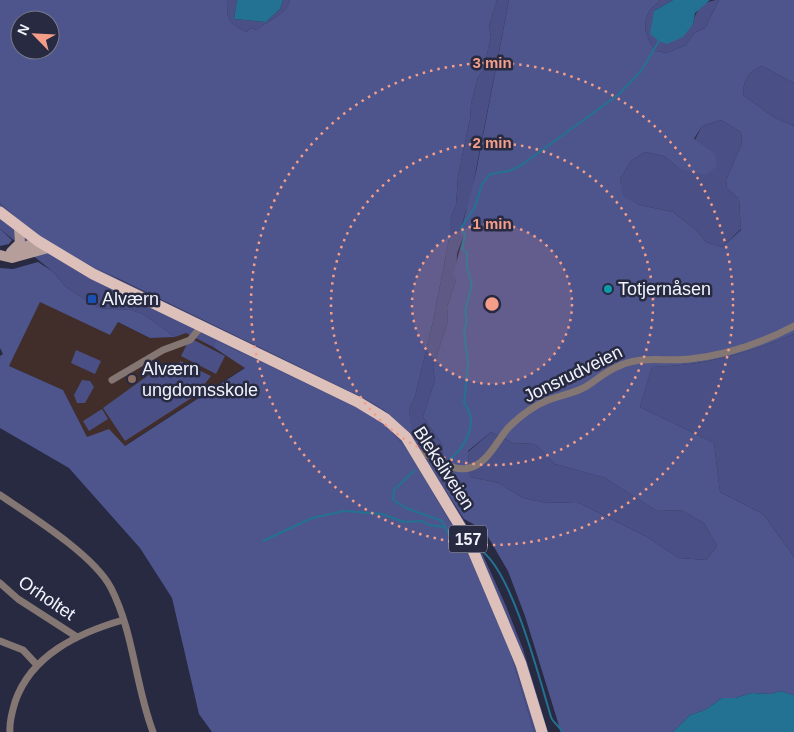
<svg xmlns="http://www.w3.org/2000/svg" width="794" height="732" font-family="Helvetica,sans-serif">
<rect width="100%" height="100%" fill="#272a40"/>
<path fill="#412e2a" d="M40 301 110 335 117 322 150 338 175 337 186 332 245 367 124 446 87 437 63 390 9 366Z"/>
<path fill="#4a5085" d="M227 0H237L234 19 266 22 280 9 283 0H290C285 17 269 19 257 30L250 28 247 32C228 23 227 21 227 0Z
M497 0H509L469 206 466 210 461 229 463 238 457 253 456 280 447 307 448 321 433 367 435 380 423 417 442 444 446 491 477 542 506 606 523 649 548 732H534L511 654 469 555 435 498 239 352 216 342 213 347 186 333 175 337 143 314 131 310 99 308 66 287 52 271 0 229V203L28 229 118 279 365 399 384 410 412 435 409 409 415 397 433 321 450 234V220L456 205 458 176 470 119 471 104 478 77 483 71 491 37 489 26Z
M660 0H673L654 11 693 24C695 10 704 0 719 0L705 28 694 33 686 45 667 53 656 51C647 40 641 26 649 12 651 7 657 5 660 0Z
M762 66 794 83V126L775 118 743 95C743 80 749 71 762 66Z
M721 120 741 132 742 143 726 180 727 188 739 199 741 229 722 247 706 242 696 230 673 212 640 205 622 196 620 179 631 161 645 152 664 156 680 169 702 126Z
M794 334V557L763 514 720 492 714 443 640 407 652 367C702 366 748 354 794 334Z
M190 338 225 356 216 374 181 356Z
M76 350 101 361 95 374 71 363Z
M180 361 211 376 204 385 189 393 193 397 125 441 103 408 161 366 167 363 179 366Z
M82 380 90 381 94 387 85 403H77L74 395Z
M102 409 108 419 89 431 83 421Z
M491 432 513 443 535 444 555 464 605 478 657 511 681 510 704 523 717 546 706 560 679 558 647 537 577 502 547 503 523 498 499 483 470 477 468 452Z"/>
<path fill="#4e558c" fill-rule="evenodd" d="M0 0H227C227 21 228 23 247 32L250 28 257 30C269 19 285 17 290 0H497L489 26 491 37 483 71 478 77 471 104 470 119 458 176 456 205 450 220V234L433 321 415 397 409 409 413 436 384 410 365 399 76 258 28 229 0 203ZM20 20H50V50H20Z
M509 0H660C657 5 651 7 649 12 641 26 647 40 656 51L667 53 686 45 694 33 705 28 719 0H794V83L762 66C749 71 743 80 743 95L775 118 794 126V334C748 354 702 366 652 367L640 407 714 443 720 492 763 514 794 557V695L780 691 771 694 752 693 735 698H722L705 710 690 715 673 732H561L525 616 508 571 484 530 464 519 446 491 442 444 423 417 435 380 433 367 448 321 447 307 456 280 453 275 463 238 460 234 476 172ZM721 120 741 132 742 143 726 180 727 188 739 199 741 230 722 247 706 242 696 230 673 212 640 205 623 196 620 179 631 161 645 152 664 156 680 169 706 175 717 166 715 154 694 139 702 126ZM491 432 513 443 535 444 555 464 605 478 657 511 681 510 704 523 717 546 706 560 679 558 647 537 577 502 547 503 523 498 499 483 470 477 468 451Z
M0 229 12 240 9 244 0 246Z
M38 262 52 271 66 287 99 308 131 310 143 314 175 337 150 338 118 322 110 335 40 302 9 366 63 390 87 437 109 429 125 446 245 368 213 347 216 341 365 412 384 424 410 454 469 555 511 654 534 732H212L199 714 172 598 140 548 69 468 0 428V356L3 354 0 348V268L13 269Z"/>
<path fill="#247293" d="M237 0H283L280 9 266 22 234 19Z
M673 0H710L695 13 693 24 683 37 667 44 659 41 650 34 654 11Z
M780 691 794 695V732H673L690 715 705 710 722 698H735L752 693 771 694Z"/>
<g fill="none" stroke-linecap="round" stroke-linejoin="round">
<path stroke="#247293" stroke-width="2" d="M447 461C465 449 480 422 464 403L468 363 464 332 467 320 465 311 472 285 467 267V253L462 249 465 235 461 228 475 207 482 184 490 174 509 171 520 166 618 95 641 71 659 41
M414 471 394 490 393 500 406 508 442 521 449 535 463 546
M263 541 312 518 344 511 382 514 404 522 422 521 429 525 445 527
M483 552C513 576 539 677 551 717 553 723 560 726 562 732"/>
<path stroke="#847673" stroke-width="7" d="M112 380 163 350 190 340 201 327
M416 453C436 452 448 473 469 468 487 464 497 441 508 428 520 416 533 406 548 400 561 395 576 393 587 386 598 379 606 371 619 366 643 355 665 362 690 359 726 355 762 343 794 326
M0 495C31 516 94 555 111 588 134 633 135 685 153 732
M0 583 18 599 77 637
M0 641 23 650 37 665
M10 732C9 722 12 712 15 702 31 655 78 633 123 620"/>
<path stroke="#b69f9b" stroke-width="10" d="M11 252 20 243 19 227
M14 252 38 241
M0 255 12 258 48 248"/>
<path stroke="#ddc0ba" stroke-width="11" d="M0 212 38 241 93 274 358 402 386 419 406 437 469 541 521 664 542 732"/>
</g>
<circle cx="492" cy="304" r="80" fill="#f49e8a" fill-opacity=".12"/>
<g fill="none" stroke="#f49e8a" stroke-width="2.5" stroke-dasharray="2.5 5">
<circle cx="492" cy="304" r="80"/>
<circle cx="492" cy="304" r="161"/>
<circle cx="492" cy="304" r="241"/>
</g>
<circle fill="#0f9aa8" stroke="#272a40" stroke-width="2" cx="608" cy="289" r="5"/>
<rect fill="#1a4fb4" stroke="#272a40" stroke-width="2" x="87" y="294" width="10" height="10" rx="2.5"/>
<circle fill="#8d6e63" stroke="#272a40" stroke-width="2" cx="132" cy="379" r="5"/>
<g text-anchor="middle" stroke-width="5" stroke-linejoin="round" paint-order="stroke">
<rect fill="#272a40" stroke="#b5b7c4" stroke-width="1" x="449" y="525.5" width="38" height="27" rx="4"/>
<g font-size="16" font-weight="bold" fill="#f2f4fd">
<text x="468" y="545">157</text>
</g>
<g font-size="18" fill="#f2f4fd" stroke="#272a40" text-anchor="start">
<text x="618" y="295">Totjernåsen</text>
<text x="102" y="305">Alværn</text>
<text x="142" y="375">Alværn<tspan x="142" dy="21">ungdomsskole</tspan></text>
</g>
<g font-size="18" fill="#f2f4fd" stroke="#272a40">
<text transform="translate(573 374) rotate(-26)" y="6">Jonsrudveien</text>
<text transform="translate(444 468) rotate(57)" y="6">Bleksliveien</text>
<text transform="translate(47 598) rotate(34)" y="6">Orholtet</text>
</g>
</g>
<circle cx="492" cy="304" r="8" fill="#f49e8a" stroke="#272a40" stroke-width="2.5"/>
<g font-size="15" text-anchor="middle" font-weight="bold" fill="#f49e8a" stroke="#272a40" stroke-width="5" stroke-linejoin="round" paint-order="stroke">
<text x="492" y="68">3 min</text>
<text x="492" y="148">2 min</text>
<text x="492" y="229">1 min</text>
</g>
<g transform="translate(35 35) rotate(294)"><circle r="24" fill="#272a40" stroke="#787b8c"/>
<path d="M0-4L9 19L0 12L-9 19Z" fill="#f49e8a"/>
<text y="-8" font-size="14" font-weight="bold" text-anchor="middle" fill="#f2f4fd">N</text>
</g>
</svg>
